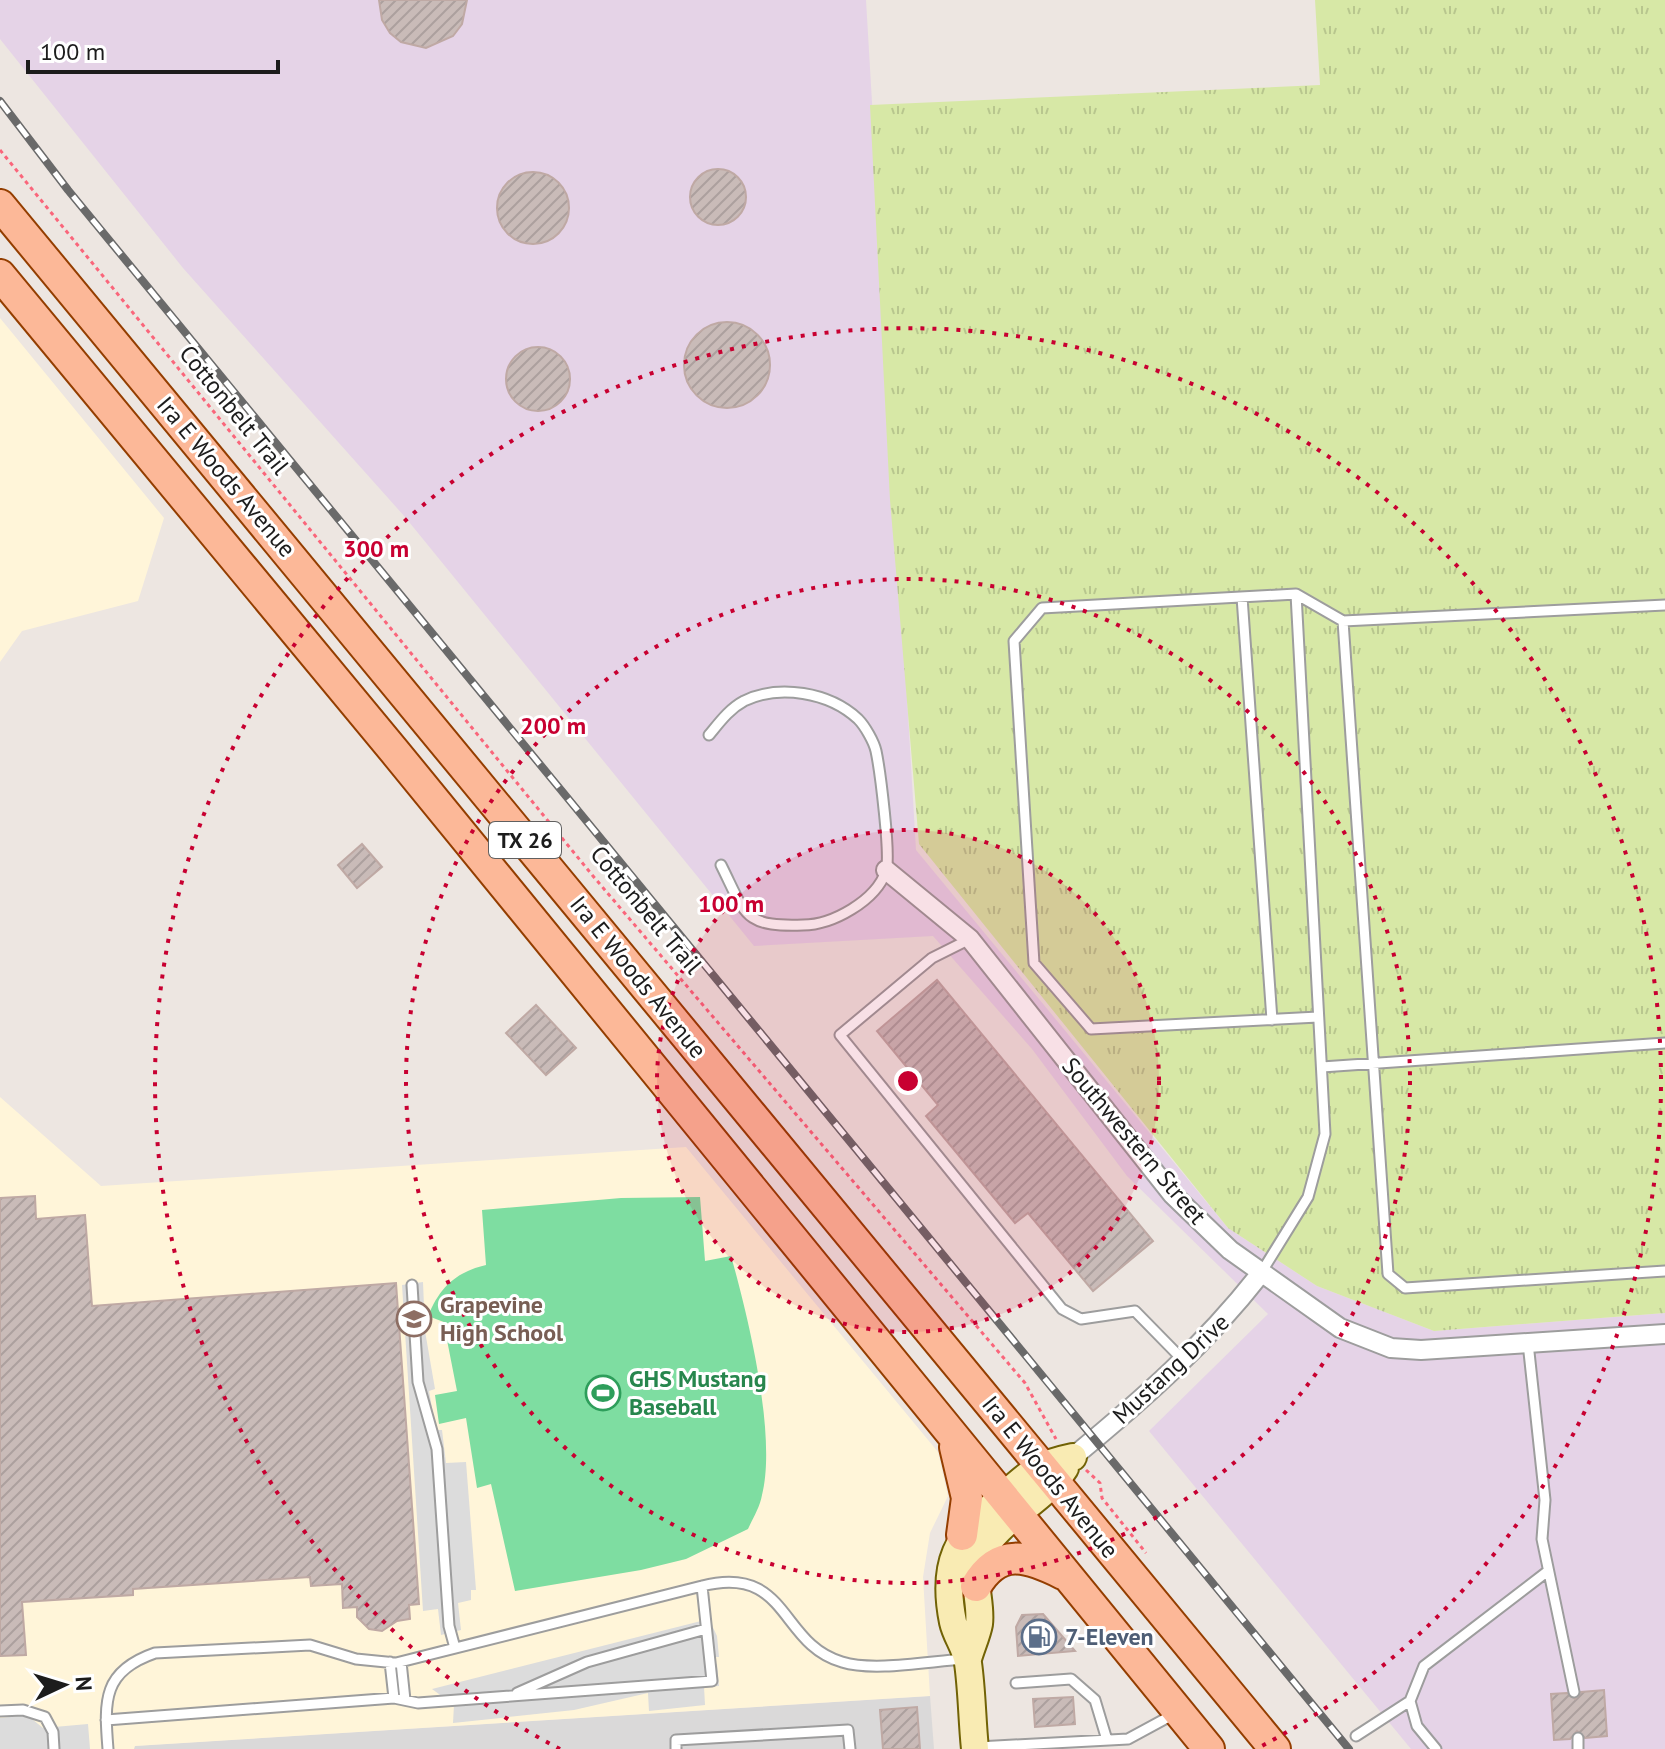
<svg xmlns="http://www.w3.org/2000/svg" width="1665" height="1749" font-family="'PT Sans',sans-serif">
<defs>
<pattern id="grass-tufts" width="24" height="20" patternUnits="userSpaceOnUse" patternTransform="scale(2)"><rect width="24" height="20" fill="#d7e8a6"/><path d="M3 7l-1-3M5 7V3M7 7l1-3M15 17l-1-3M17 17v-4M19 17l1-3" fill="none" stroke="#b8c68e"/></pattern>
<pattern id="building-hatch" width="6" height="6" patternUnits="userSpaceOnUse" patternTransform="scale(2)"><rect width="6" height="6" fill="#c9bbb8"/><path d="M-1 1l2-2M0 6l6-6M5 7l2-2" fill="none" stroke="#aca09e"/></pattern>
</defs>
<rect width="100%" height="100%" fill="#ede6e1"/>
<path fill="#dad9d9" d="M930 1696 934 1749H134V1746Z"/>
<path fill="#e5d3e7" d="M0 0H866L916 850 1228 1228 1317 1286 1434 1331 1665 1313V1749H1411L1149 1431 1268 1314 1127 1176 1032 1049 933 936 754 946 405 517 183 268 0 39Z"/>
<path fill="#fff5d9" d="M0 318 164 518 138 601 22 631 0 662Z
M0 1097 101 1186 686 1147 938 1452 948 1496 930 1533 923 1577 930 1696 135 1746 134 1749H0Z"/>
<path fill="url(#grass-tufts)" d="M1315 0H1665V1313L1434 1331 1317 1286 1228 1228 919 844 890 500 870 105 1320 85Z"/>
<path fill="#7edda1" d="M700 1197 705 1261 731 1256C748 1316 777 1435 762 1495 760 1507 753 1518 748 1529L686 1559 641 1570 515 1591 491 1484 477 1488 466 1418 439 1424 435 1395 457 1391 447 1340 460 1336 449 1324 428 1316C440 1287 456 1272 486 1265L482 1210 621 1198Z"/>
<path fill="#dcdcdc" d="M423 1282 425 1331 435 1389 429 1391 436 1430H442L446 1463 466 1462 476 1590H471V1600L458 1603 461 1630 441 1635 438 1609 423 1611 402 1285Z
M709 1619 717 1636 719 1657H709L707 1665 717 1664 719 1686 704 1687 705 1705 649 1711 648 1693 574 1710 453 1723 454 1705 432 1689Z
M27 1715 43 1728 88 1724 90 1749H0V1718Z"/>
<path fill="url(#building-hatch)" stroke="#bfa9a4" stroke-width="2" d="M379 0H467L462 24 453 36 426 48 401 42 390 33 382 20Z
M690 197a28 28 0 1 1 56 0a28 28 0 1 1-56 0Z
M497 208a36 36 0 1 1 72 0a36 36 0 1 1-72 0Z
M684 365a43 43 0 1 1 86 0a43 43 0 1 1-86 0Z
M506 379a32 32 0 1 1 64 0a32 32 0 1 1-64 0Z
M362 844 382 867 357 888 338 865Z
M937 980 1153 1241 1093 1291 1028 1213 1015 1223 926 1116 938 1105 877 1031Z
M536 1005 576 1048 546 1075 506 1033Z
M35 1196 36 1219 85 1215 92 1306 396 1283 419 1604 409 1605 410 1619 397 1621 382 1631 369 1629 357 1617V1607L343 1608 342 1584 311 1586 310 1577 133 1589V1595L22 1602 26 1655 0 1656V1198Z
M1043 1614 1075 1651 1018 1656 1016 1627 1022 1615Z
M1604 1690 1607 1736 1585 1738 1577 1731 1570 1739 1554 1740 1551 1694 1567 1693 1575 1699 1581 1692Z
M1073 1697 1075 1724 1035 1727 1033 1699Z
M917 1707 920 1749H883L880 1710Z"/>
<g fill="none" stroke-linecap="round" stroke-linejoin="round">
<g stroke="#9d9d9d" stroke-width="13">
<path id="lane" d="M1242 597 1272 1020
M1343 621 1388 1274 1405 1288 1665 1271
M709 735C719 723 729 709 744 701 779 684 829 692 858 719 865 726 874 742 876 751 880 770 891 856 886 871 876 901 832 925 803 925 743 927 746 915 721 865
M970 939 932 958 840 1035 1062 1309 1081 1319 1135 1311 1185 1362
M1318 1017 1091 1029 1034 963 1014 641 1042 608 1296 594 1343 621 1665 605
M1322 1067 1665 1043
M1261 1273 1308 1197 1325 1134 1296 594
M412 1285 418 1382 437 1449 449 1626 455 1648
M1528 1343 1545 1500 1542 1539 1574 1692
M702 1586C789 1564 779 1644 842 1662 874 1672 930 1661 965 1659
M390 1662 394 1698
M401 1662 405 1700
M1016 1683 1071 1679 1095 1700 1107 1740
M517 1693 587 1662 706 1629
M0 1711 23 1710 45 1717 53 1732 54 1749
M106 1720 394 1698 418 1703 712 1681 702 1586 396 1663 356 1659 310 1645 155 1653C103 1671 104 1700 108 1749
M1356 1736 1410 1701
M1578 1738V1749
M978 1747 1128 1739 1176 1713
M676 1749V1740L848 1730 850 1749
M1436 1749 1417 1726 1410 1701 1424 1666 1548 1571"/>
</g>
<g stroke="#9d9d9d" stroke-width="22">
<path id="street" d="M886 870 970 939 1172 1194 1230 1250 1340 1328 1391 1348 1421 1350 1665 1334
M1073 1457C1143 1399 1204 1346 1261 1273"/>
</g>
<g stroke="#716205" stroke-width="30">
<path id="secondary" d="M968 1659C971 1648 977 1635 979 1624 982 1602 970 1578 980 1556 997 1519 1044 1502 1065 1468
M975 1749C972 1720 972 1691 968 1663 966 1648 956 1636 953 1622 941 1563 957 1536 1000 1499 1029 1474 1034 1465 1073 1457"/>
</g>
<g stroke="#943e00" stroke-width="34">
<path id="primary" d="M0 205 1275 1749
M0 275 395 752 1209 1749
M955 1447 967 1498 962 1535
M976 1586C999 1547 1027 1556 1063 1574"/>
</g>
<path stroke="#fa667b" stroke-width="3" stroke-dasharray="4 4" stroke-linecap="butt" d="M0 150 593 876 1025 1383 1056 1439
M1086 1470 1100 1483 1102 1498 1146 1553"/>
<use href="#lane" stroke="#fff" stroke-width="9"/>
<use href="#street" stroke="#fff" stroke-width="18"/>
<use href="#secondary" stroke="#f9ebb3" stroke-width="26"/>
<use href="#primary" stroke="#fcb898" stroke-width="30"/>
<g stroke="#6a6a6a" stroke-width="8">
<path id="rail" d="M0 101 68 190 1349 1749"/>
</g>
<use href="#rail" stroke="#fff" stroke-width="5" stroke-dasharray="15" stroke-linecap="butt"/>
</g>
<circle cx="908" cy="1081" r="251" fill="#c80031" fill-opacity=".12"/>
<g fill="none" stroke="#c80031" stroke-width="4" stroke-dasharray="4 8">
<circle cx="908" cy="1081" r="251"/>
<circle cx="908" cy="1081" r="502"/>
<path d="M560 1749A753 753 0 1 1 1256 1749"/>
</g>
<defs>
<g id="school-ring" transform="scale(1.8)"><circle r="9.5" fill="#fff" stroke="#8d6e63" stroke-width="1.5"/><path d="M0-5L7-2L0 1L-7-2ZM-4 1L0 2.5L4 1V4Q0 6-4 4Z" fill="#8d6e63"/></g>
<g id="stadium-ring" transform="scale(1.8)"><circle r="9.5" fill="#fff" stroke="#2e9e5b" stroke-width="1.5"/><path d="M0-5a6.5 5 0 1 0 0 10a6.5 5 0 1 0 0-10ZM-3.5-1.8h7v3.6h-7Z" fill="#2e9e5b"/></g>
<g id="fuel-ring" transform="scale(1.8)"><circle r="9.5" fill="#fff" stroke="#5c6f8a" stroke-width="1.5"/><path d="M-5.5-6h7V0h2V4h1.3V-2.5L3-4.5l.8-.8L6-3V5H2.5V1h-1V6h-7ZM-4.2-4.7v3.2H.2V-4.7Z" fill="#5c6f8a"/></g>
</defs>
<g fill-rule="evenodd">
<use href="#school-ring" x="414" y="1319"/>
<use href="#stadium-ring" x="603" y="1393"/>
<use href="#fuel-ring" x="1039" y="1637"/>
</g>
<g text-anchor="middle" stroke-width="6" stroke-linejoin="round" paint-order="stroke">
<rect fill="#fff" stroke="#606060" stroke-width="2" x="489" y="822" width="72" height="36" rx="6"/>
<g font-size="22" font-weight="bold" fill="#1c1c1c">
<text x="525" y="848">TX 26</text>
</g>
<g font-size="24" fill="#1c1c1c" stroke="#fff">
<text transform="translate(234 410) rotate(51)" y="8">Cottonbelt Trail</text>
<text transform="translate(226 477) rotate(50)" y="8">Ira E Woods Avenue</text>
<text transform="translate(646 910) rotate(50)" y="8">Cottonbelt Trail</text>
<text transform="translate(638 977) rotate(51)" y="8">Ira E Woods Avenue</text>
<text transform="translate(1134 1141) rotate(50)" y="8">Southwestern Street</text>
<text transform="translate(1171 1369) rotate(-43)" y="8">Mustang Drive</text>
<text transform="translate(1050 1477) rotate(51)" y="8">Ira E Woods Avenue</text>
</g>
<g font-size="24" font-weight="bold" fill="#785e54" stroke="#fff" text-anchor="start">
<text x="440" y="1313">Grapevine<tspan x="440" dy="28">High School</tspan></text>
</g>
<g font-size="24" font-weight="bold" fill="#27864d" stroke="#fff" text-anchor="start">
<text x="629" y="1387">GHS Mustang<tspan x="629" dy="28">Baseball</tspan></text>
</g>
<g font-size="24" font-weight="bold" fill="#4e5e75" stroke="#fff" text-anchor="start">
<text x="1065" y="1645">7-Eleven</text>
</g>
</g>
<circle cx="908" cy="1081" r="12" fill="#c80031" stroke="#fff" stroke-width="4"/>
<g font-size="24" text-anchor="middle" font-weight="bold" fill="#c80031" stroke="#fff" stroke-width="6" stroke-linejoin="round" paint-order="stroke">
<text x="376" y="557">300 m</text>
<text x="553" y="734">200 m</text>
<text x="731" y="912">100 m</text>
</g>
<g transform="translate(64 1685) rotate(86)" stroke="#ffffff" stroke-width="6" paint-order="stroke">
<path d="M0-6L14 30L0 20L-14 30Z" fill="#1c1c1c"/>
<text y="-12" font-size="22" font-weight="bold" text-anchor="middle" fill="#1c1c1c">N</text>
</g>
<path d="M28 60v12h250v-12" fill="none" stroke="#1c1c1c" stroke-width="4"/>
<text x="40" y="60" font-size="24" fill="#1c1c1c" stroke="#ffffff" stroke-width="6" paint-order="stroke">100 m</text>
</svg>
